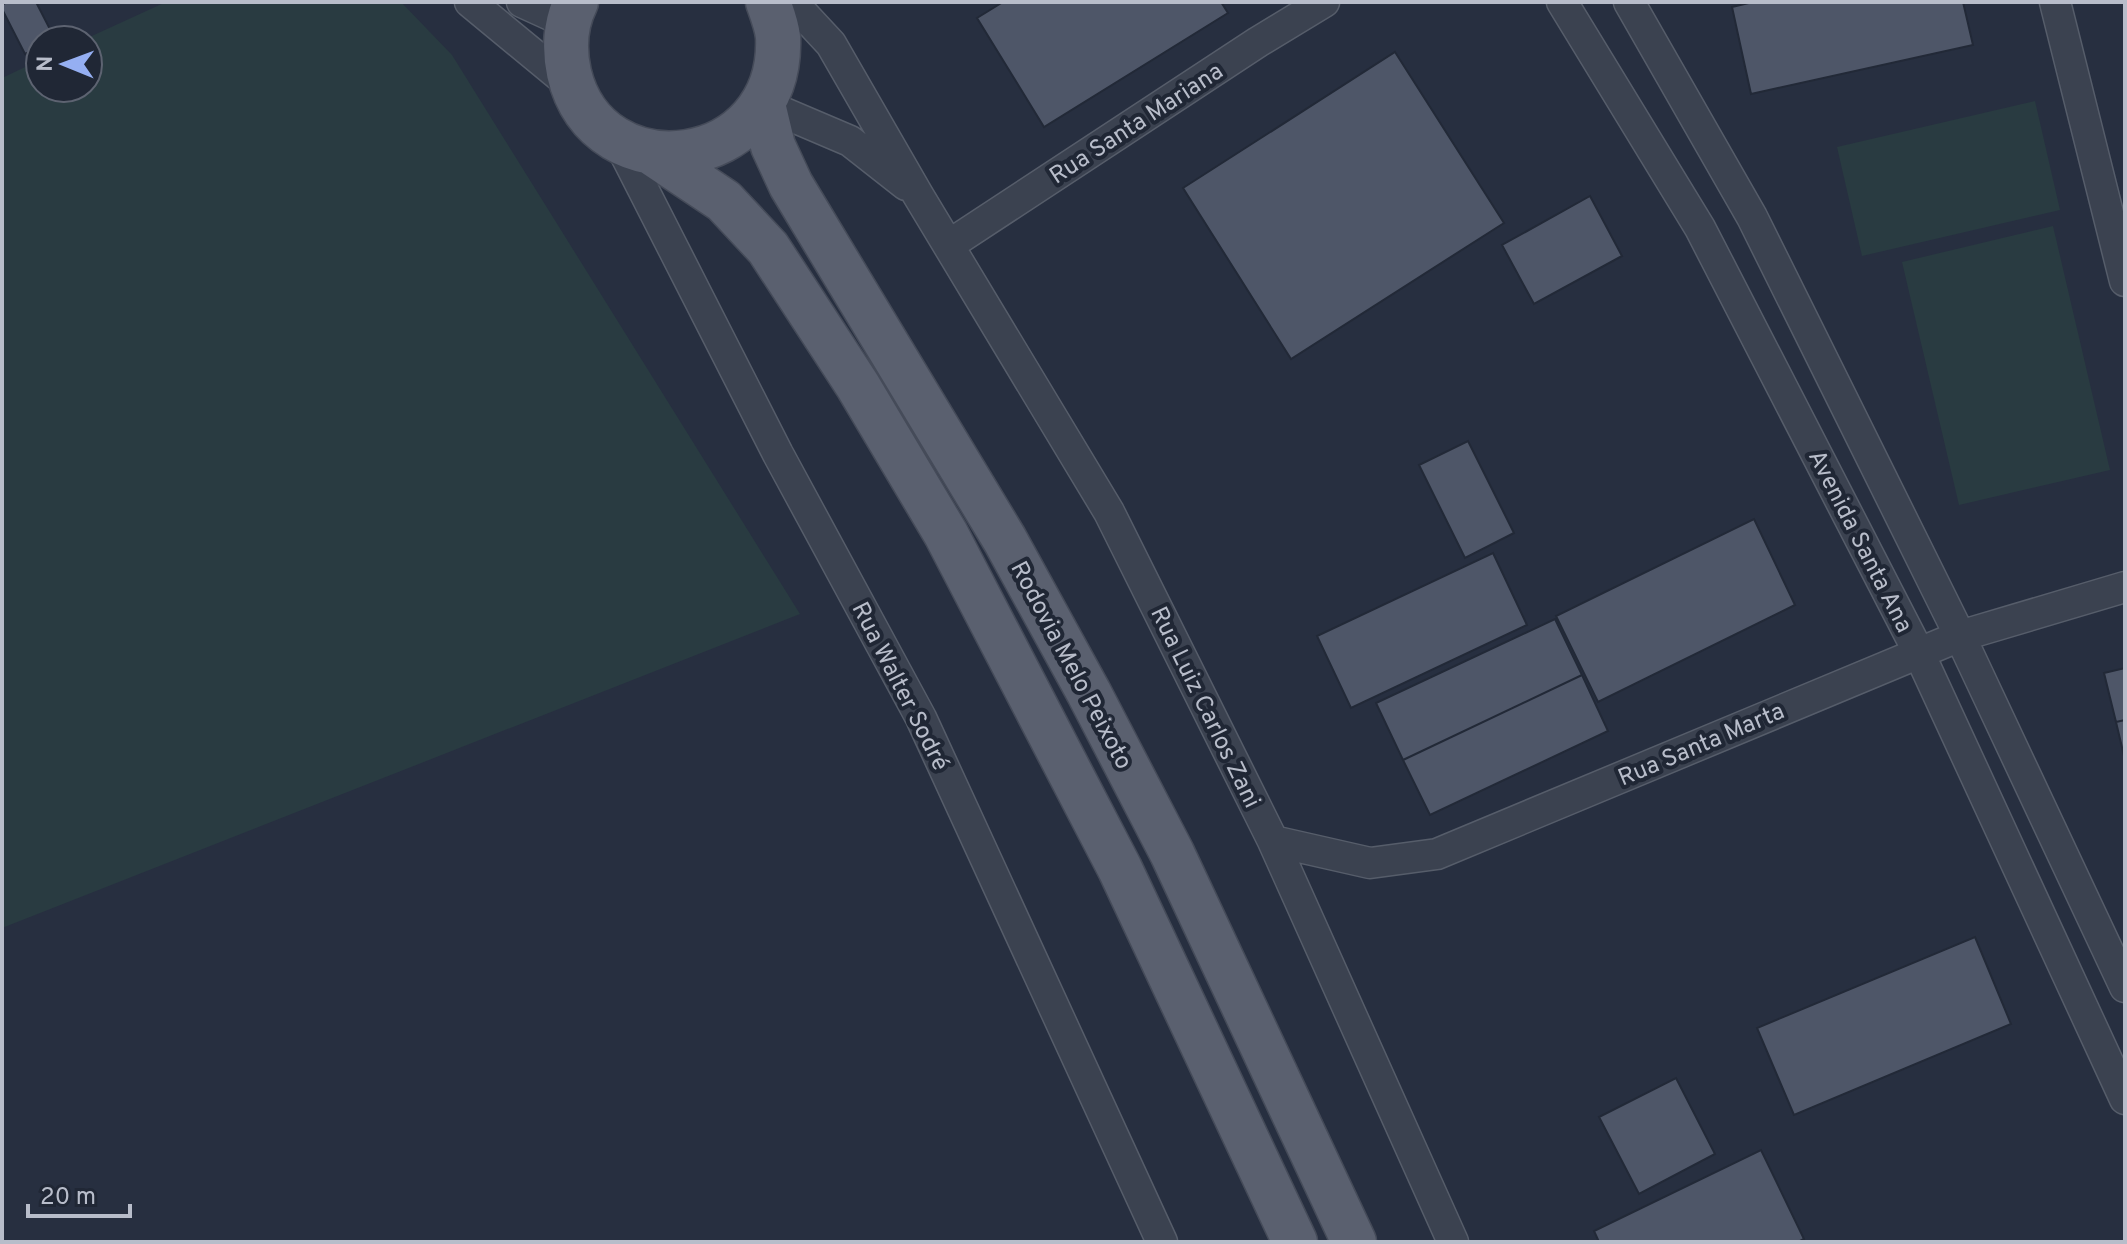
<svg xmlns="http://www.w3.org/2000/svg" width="2127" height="1244" font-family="Overpass,sans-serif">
<rect width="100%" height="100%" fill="#272f40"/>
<path fill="#293b41" d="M166 2H401L452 55 800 614 2 928V78L40 60V88H88V40H83Z
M2035 101 2060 210 1862 256 1837 147Z
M2053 226 2110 470 1959 505 1902 262Z"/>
<path fill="#4e5668" stroke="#222937" stroke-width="2" d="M7 2H36L55 39 40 40V47L25 54 2 9V5Z
M1003 2H1221L1228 13 1044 127 977 18Z
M1753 2H1963L1973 45 1751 94 1732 7Z
M1395 52 1504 223 1291 359 1183 188Z
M1590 196 1622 256 1534 304 1502 245Z
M1468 441 1514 533 1465 558 1419 465Z
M1754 519 1795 605 1598 702 1556 616Z
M1493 553 1527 625 1351 708 1317 636Z
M1555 619 1582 675 1403 760 1376 703Z
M2125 668V720L2116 722 2104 673Z
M1582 675 1608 731 1430 815 1403 760Z
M2125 720V760L2116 722Z
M1975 937 2011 1024 1794 1115 1757 1028Z
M1676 1078 1715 1154 1639 1194 1599 1117Z
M1761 1150 1804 1239 1798 1242H1599L1594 1231Z"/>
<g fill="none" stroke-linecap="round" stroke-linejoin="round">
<g stroke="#565d6a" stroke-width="33">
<path id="minor" d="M470 2 573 87
M522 2 568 23
M792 2 831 44 918 195 1109 512 1273 841 1453 1242
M1562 2 1700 228 1919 653 2125 1099
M1629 2 1752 217 1960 636 2125 987
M2055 2 2125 281
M763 104 850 141 906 185
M618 140 778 454 921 718 1162 1242
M949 245 1258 42 1324 2
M1273 841 1370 863 1437 854 1960 636 2125 587"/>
</g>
<g stroke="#454b59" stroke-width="47">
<path id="primary" d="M576 2C565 24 564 50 569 73 598 196 784 173 778 37 777 26 772 13 768 2
M763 104 773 146 791 185 1005 540 1089 693 1172 853 1354 1242
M652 153 724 201 768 248 858 386 946 534 1120 869 1295 1242"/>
</g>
<use href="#minor" stroke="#3b4250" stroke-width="30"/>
<use href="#primary" stroke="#5a606f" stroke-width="44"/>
</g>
<g text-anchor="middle" stroke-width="8" stroke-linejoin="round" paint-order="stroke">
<g font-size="24" fill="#b8bdca" stroke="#202735">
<text transform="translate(1136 123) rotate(-33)" y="8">Rua Santa Mariana</text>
<text transform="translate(1861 541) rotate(63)" y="8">Avenida Santa Ana</text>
<text transform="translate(1072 665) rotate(62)" y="8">Rodovia Melo Peixoto</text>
<text transform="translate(901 686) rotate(63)" y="8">Rua Walter Sodré</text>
<text transform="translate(1206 707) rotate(64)" y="8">Rua Luiz Carlos Zani</text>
<text transform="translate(1701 744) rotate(-23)" y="8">Rua Santa Marta</text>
</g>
</g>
<rect width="2127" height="1244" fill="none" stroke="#b8bdca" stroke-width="8"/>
<g transform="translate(64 64) rotate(271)"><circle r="38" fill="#202735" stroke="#5d6371" stroke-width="2"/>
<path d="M0-6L14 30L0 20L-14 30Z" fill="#95aff2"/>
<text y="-12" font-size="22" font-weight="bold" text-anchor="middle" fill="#b8bdca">N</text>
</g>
<path d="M28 1204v12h102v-12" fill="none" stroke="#b8bdca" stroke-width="4"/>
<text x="40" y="1204" font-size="24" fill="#b8bdca" stroke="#202735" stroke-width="6" paint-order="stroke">20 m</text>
</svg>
